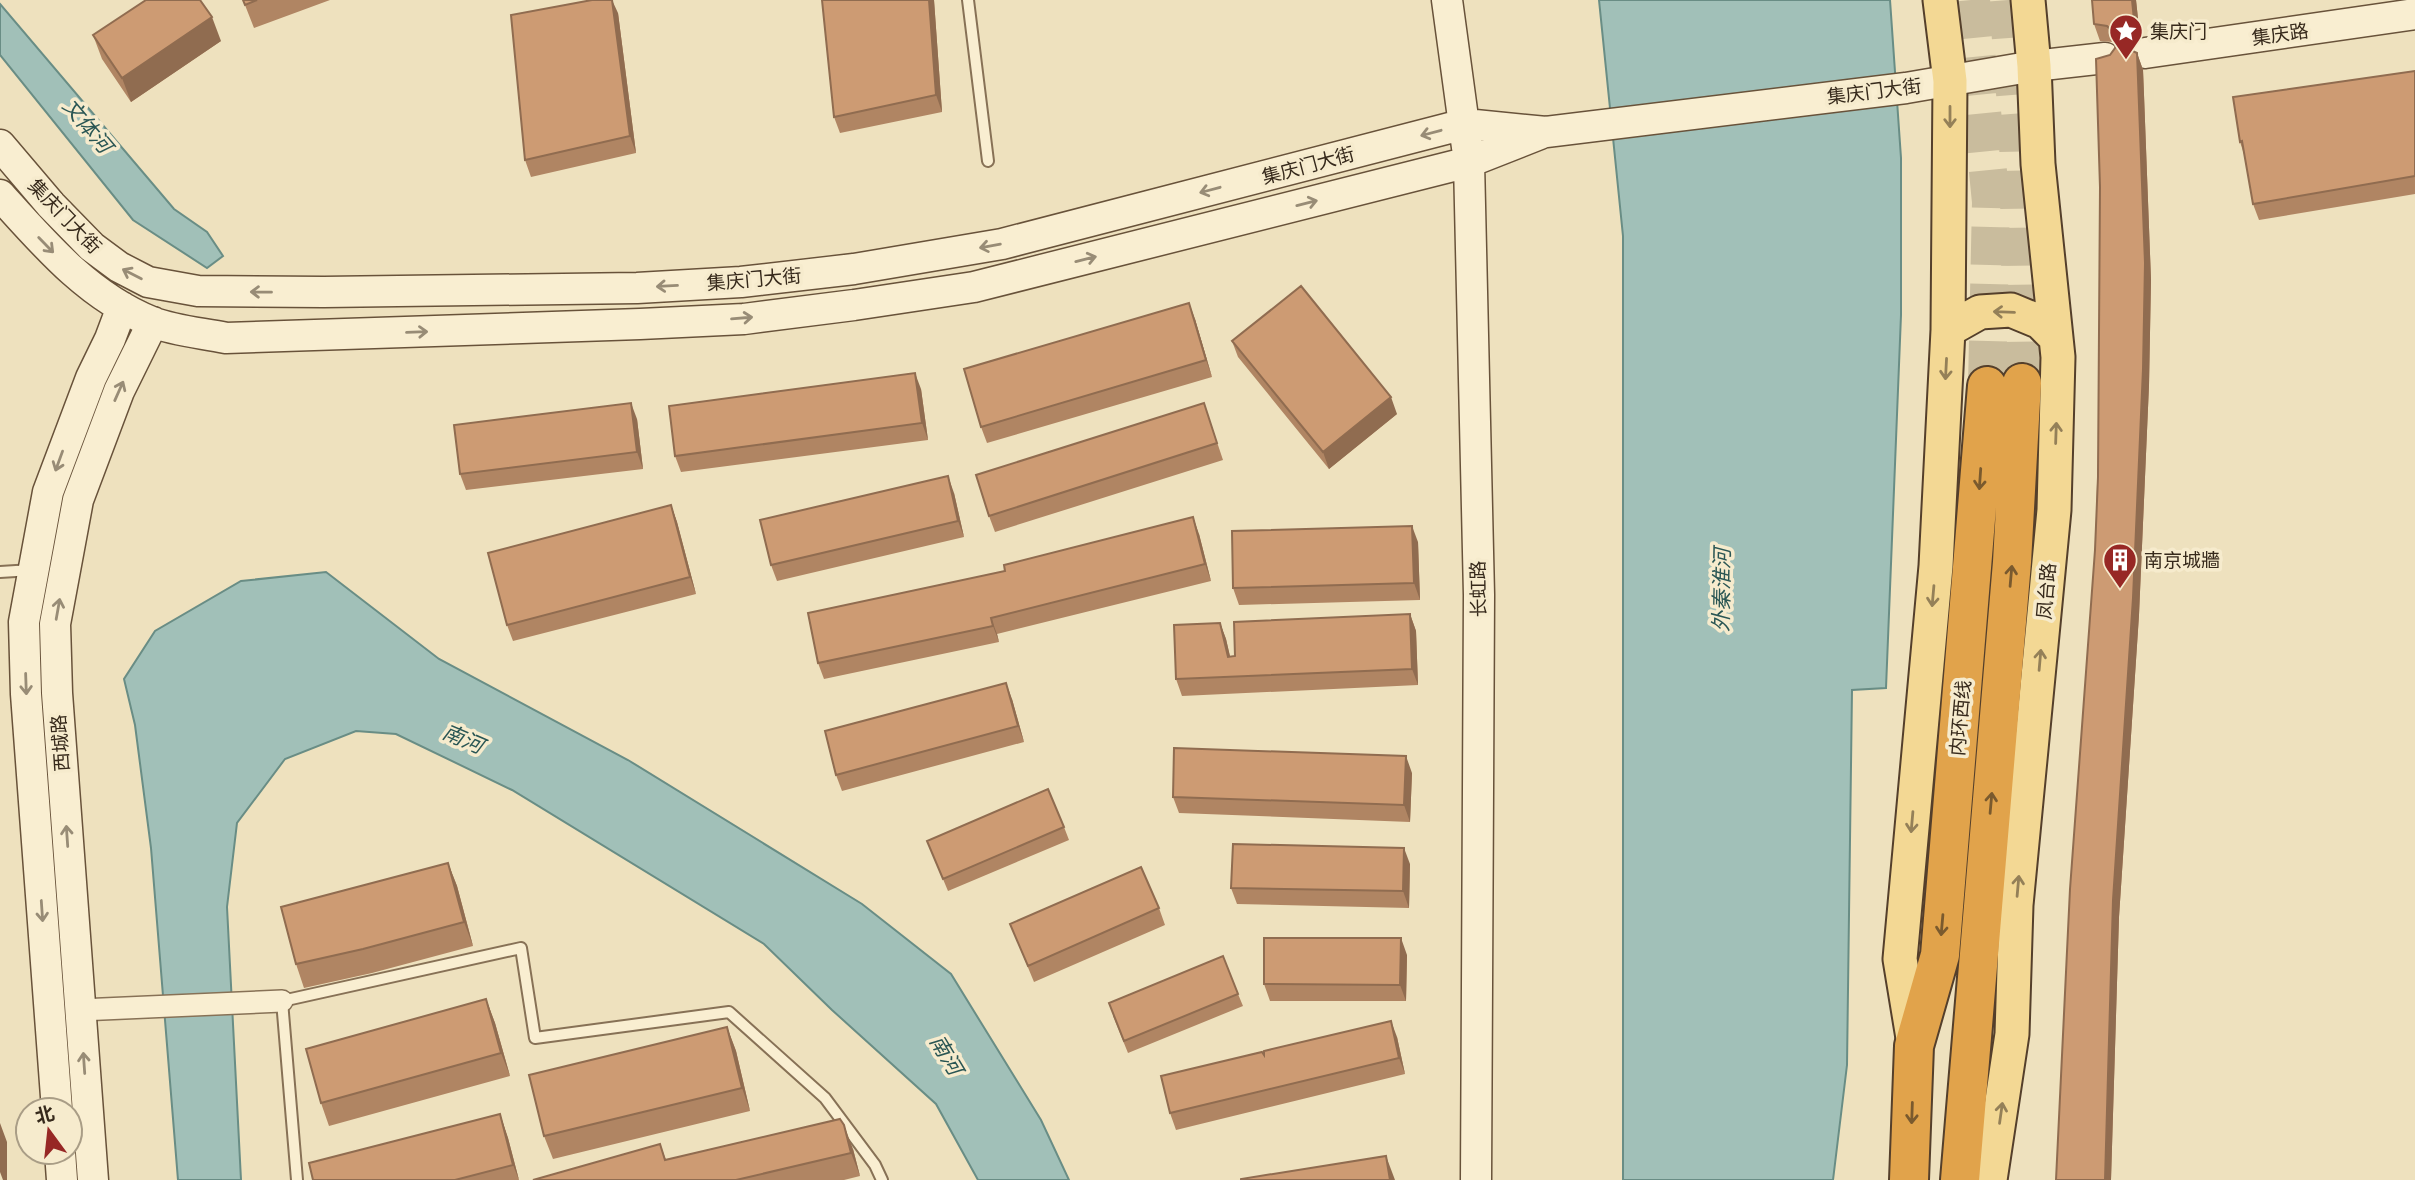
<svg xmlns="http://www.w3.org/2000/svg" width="2415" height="1180" font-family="'Times New Roman','Noto Sans SC',serif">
<rect width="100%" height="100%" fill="#eee1be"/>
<path fill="#a1c0b8" stroke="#698d85" stroke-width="2" d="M1599 0H1890L1901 158V315L1886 688 1852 690 1847 1065 1833 1180H1623V236Z
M0 4 174 209 207 232 223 256 207 268 133 220 0 55Z
M326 572 439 659 628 760 862 904 951 974 1041 1120 1069 1180H978L936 1104 832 1010 764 944 512 790 396 734 356 731 285 759 237 823 227 907 241 1180H178L151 848 135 725 124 679 155 631 241 581Z"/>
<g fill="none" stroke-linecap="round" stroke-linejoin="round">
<path stroke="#c9bc9d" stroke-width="38" stroke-dasharray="38 19" stroke-linecap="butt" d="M1971 0 1991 202 1987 386
M2008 0 2018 132 2022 383"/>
<g stroke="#877156" stroke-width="14">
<path id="lane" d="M968 0 988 161
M0 572 32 570
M297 1180 282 1001 521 948 535 1038 729 1012 825 1098 875 1165 882 1180"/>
</g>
<g stroke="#877156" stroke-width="24">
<path id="street" d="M80 1010 282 1001"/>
</g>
<g stroke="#68523a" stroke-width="33">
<path id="secondary" d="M1447 0 1469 162 1479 595 1476 1180
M2145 53 2415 14
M0 145 51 205 92 247 119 267 148 282 198 291 324 292 637 288 741 282 854 269 1002 244 1465 124 1546 132 1906 88 2034 66 2105 58
M0 195C44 244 89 297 152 322 175 331 202 333 226 338L640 324 744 319 854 305 974 287 1469 162 1540 134
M57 1110 26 694 24 622 48 492 91 378 110 339 122 307
M60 1152 62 1180
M93 1180 57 693 55 624 78 500 119 391 153 322"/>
</g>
<g stroke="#543f2b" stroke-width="37">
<path id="primary" d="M1948 330 1980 312 2011 310 2040 322 2056 338
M1914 1044 1900 959 1936 566 1948 330 1950 81 1940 0
M1990 1180 2012 1034 2016 905 2054 510 2058 357 2038 164 2034 66 2028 0"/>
</g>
<g stroke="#543f2b" stroke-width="42">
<path id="highway" d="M1909 1180 1914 1046 1940 955 1987 386
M1960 1180 2012 562 2022 383"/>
</g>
<use href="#lane" stroke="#f9eed1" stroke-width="10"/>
<use href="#street" stroke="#f9eed1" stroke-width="21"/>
<use href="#secondary" stroke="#f9eed1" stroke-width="30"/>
<use href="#primary" stroke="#f3d894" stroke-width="33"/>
<use href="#highway" stroke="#e1a34b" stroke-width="38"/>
</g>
<path fill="#b08563" d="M243 0H330L254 28Z
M822 0H934L942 112 840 133 834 117Z
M2092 0H2136L2140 37 2134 40 2129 46V49L2137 53 2143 70 2144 95 2151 280 2149 385 2139 615 2119 917 2111 1180H2056L2095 550 2110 55 2115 48 2116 45 2113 42 2100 41 2094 24Z
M618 13 636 153 531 177 525 160Z
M93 35 221 41 131 102 102 59Z
M2415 71V194L2259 220 2253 204 2245 157 2240 142Z
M1195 319 1212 377 987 443 981 427Z
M1232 341 1397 414 1329 469 1238 357Z
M921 389 928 440 681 472 675 456Z
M1204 403 1223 460 995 532 989 516Z
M637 419 643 469 466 490 460 474Z
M954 493 964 537 777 581 771 565Z
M671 505 677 522 696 594 513 641 507 625Z
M1199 534 1211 581 997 634 999 642 824 679 818 663Z
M1418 542 1420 600 1239 605 1233 588Z
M1410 614 1416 631 1418 685 1182 696 1176 679 1220 623 1226 639 1230 657Z
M1012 699 1024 742 842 791 836 775Z
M1412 773 1410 822 1179 813 1173 797Z
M1064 827 1069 840 948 891 927 841Z
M448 863 457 886 473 946 372 973 304 988 296 964Z
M1410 864 1409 908 1237 904 1231 888Z
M1159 908 1165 925 1034 982 1010 924Z
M1407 955 1406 1001H1270L1264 984Z
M1238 994 1243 1006 1128 1053 1113 1016Z
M486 999 495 1023 510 1076 329 1126 321 1103Z
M727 1027 736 1051 750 1111 553 1159 544 1136Z
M1397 1037 1405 1074 1176 1130 1170 1113 1264 1055Z
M500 1114 508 1138 519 1180H313Z
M660 1144 666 1160 853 1149 860 1176 844 1180H533Z"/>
<path fill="#906c50" d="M612 0 618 13 636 153 630 136Z
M929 0H934L942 112 936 95Z
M2132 0H2136L2140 37 2134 20Z
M212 17 221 41 131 102 122 78Z
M2128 23 2134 40 2129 46 2128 55 2122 38 2123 29Z
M2137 53 2143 70 2144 95 2151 280 2149 385 2139 615 2119 917 2111 1180H2105Z
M1189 303 1195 319 1212 377 1206 360Z
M915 373 921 389 928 440 922 423Z
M1391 397 1397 414 1329 469 1323 452Z
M631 403 637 419 643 469 637 452Z
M948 476 954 493 964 537 958 521Z
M671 505 677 522 696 594 690 577Z
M1193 517 1199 534 1211 581 1205 564Z
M1412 526 1418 542 1420 600 1414 583Z
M1410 614 1416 631 1418 685 1412 669Z
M991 618 997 634 999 642 993 626Z
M1220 623 1226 639 1234 673 1228 657Z
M1006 683 1012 699 1024 742 1018 726Z
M1406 756 1412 773 1410 822 1404 805Z
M1404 848 1410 864 1409 908 1403 891Z
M448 863 457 886 473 946 464 922Z
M1401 938 1407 955 1406 1001 1400 985Z
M486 999 495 1023 510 1076 501 1053Z
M1391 1021 1397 1037 1405 1074 1399 1058Z
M727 1027 736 1051 750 1111 742 1088Z
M500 1114 508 1138 519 1180 513 1165Z
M0 1123 7 1142V1180H3L0 1172Z
M844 1125 853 1149 860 1176 851 1153Z
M1386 1156 1395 1180H1390Z"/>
<path fill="#cd9b73" stroke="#906c50" stroke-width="2" d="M146 0H200L212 17 122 78 93 35Z
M243 0H257L245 5Z
M592 0H612L630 136 525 160 511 15Z
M822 0H929L936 95 834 117Z
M2092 0H2132L2134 20 2128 23 2123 29 2122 38 2126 48 2137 53 2138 79 2145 263 2143 369 2133 598 2113 900 2105 1180H2056L2070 889 2095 550 2098 477 2100 187 2096 59 2110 55 2115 48 2116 40 2113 32 2107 26 2094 24Z
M2415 71V176L2253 204 2242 141 2240 142 2233 97Z
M1301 286 1391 397 1323 452 1232 341Z
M1189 303 1206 360 981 427 964 369Z
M915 373 922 423 675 456 669 406Z
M631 403 637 452 460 474 454 425Z
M1204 403 1217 443 989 516 976 475Z
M948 476 958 521 771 565 760 520Z
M671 505 690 577 507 625 488 553Z
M1193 517 1205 564 991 618 993 626 818 663 808 613 1005 571 1004 565Z
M1412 526 1414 583 1233 588 1232 531Z
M1410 614 1412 669 1176 679 1174 625 1220 623 1228 657 1235 656 1234 622Z
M1006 683 1018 726 836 775 825 731Z
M1174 748 1406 756 1404 805 1173 797Z
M1048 789 1064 827 943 879 927 841Z
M1233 844 1404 848 1403 891 1231 888Z
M448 863 464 922 363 949 296 964 281 907Z
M1141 867 1159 908 1028 966 1010 924Z
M1264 938H1401L1400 985 1264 984Z
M1223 956 1238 994 1124 1041 1109 1003Z
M486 999 501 1053 321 1103 306 1049Z
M1391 1021 1399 1058 1170 1113 1161 1076 1262 1052 1264 1055V1051Z
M727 1027 742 1088 544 1136 529 1075Z
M500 1114 513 1165 455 1180H313L309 1163Z
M840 1119 844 1125 851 1153 736 1180H533L660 1144 665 1160Z
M1386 1156 1390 1180H1241V1179Z"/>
<defs><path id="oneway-shaft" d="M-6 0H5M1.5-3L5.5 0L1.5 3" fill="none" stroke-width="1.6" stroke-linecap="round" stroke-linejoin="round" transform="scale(1.75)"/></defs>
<g stroke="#948058">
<use href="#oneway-shaft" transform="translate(1950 117) rotate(90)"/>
<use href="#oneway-shaft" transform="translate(2004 312) rotate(-178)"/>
<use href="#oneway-shaft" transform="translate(1946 369) rotate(93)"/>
<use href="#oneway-shaft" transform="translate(2056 433) rotate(-88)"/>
<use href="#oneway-shaft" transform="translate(1933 596) rotate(95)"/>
<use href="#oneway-shaft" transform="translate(2040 660) rotate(-85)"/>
<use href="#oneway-shaft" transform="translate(1912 822) rotate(95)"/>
<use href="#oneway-shaft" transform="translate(2018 886) rotate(-85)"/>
<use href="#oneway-shaft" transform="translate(2001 1113) rotate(-82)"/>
</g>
<g stroke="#988c76">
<use href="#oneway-shaft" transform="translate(1431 133) rotate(165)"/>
<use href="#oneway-shaft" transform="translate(1210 190) rotate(165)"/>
<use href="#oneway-shaft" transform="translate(1307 203) rotate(-14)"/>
<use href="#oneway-shaft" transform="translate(46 245) rotate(46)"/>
<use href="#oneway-shaft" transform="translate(990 246) rotate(170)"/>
<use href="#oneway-shaft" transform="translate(1086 259) rotate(-14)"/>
<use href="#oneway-shaft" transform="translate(132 274) rotate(-153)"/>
<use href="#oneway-shaft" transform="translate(667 286) rotate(177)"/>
<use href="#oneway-shaft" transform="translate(261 292) rotate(-179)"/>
<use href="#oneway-shaft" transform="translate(742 318) rotate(-5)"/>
<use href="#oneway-shaft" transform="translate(417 332) rotate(-2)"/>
<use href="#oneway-shaft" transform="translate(119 391) rotate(-66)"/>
<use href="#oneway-shaft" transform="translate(59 461) rotate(110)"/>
<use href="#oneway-shaft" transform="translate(58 609) rotate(-80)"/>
<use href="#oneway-shaft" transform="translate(26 684) rotate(88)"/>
<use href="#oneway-shaft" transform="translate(67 836) rotate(-94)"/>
<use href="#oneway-shaft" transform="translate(42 911) rotate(86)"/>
<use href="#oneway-shaft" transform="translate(84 1063) rotate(-94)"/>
</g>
<g stroke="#7a5a2e">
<use href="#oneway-shaft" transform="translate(1980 479) rotate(94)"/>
<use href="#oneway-shaft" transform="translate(2011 576) rotate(-85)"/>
<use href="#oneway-shaft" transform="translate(1991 803) rotate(-85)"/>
<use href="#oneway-shaft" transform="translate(1942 925) rotate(95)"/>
<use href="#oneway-shaft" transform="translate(1912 1113) rotate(92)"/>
</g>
<defs>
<g id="sight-pin" transform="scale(1.75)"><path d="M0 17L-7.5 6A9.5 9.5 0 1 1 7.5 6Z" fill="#972825" stroke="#f6ebcd"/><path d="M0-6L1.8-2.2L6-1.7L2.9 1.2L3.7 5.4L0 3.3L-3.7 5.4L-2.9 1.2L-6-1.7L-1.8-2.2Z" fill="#fff"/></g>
<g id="building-pin" transform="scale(1.75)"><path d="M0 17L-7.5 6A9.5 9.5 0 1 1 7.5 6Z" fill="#972825" stroke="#f6ebcd"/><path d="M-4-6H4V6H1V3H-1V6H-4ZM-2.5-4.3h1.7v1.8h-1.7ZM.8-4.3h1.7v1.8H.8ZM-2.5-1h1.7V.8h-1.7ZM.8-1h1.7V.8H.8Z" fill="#fff"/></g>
</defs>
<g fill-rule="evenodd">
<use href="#sight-pin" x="2126" y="31"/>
<use href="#building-pin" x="2120" y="560"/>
</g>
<g text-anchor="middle" stroke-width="7" stroke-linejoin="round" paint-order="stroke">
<g font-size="19" fill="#36291b" stroke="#f6ebcd" text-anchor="start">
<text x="2150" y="38">集庆门</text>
<text x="2144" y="567">南京城牆</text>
</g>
<g font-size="19" fill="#36291b" stroke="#f6ebcd">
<text transform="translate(2280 34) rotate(-8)" y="7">集庆路</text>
<text transform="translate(1874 91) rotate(-7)" y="7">集庆门大街</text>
<text transform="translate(1308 165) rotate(-15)" y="7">集庆门大街</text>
<text transform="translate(65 216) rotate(46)" y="7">集庆门大街</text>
<text transform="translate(754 279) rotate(-5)" y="7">集庆门大街</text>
<text transform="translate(1478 589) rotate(-91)" y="7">长虹路</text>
<text transform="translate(2046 591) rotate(-85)" y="7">凤台路</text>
<text transform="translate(1960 718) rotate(-85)" y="7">内环西线</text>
<text transform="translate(60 743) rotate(-94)" y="7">西城路</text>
</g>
<g font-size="21" font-style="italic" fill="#2a5654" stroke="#f6ebcd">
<text transform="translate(87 126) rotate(50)" y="7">文体河</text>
<text transform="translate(1722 590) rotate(-89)" y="7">外秦淮河</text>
<text transform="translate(463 739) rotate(23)" y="7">南河</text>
<text transform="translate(946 1055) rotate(59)" y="7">南河</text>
</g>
</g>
<g transform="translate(49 1131) rotate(345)"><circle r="33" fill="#f6ebcd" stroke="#a99d86" stroke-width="2"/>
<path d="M0-5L12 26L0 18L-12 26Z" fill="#972825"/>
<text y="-10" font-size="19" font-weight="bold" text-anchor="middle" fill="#36291b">北</text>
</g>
</svg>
